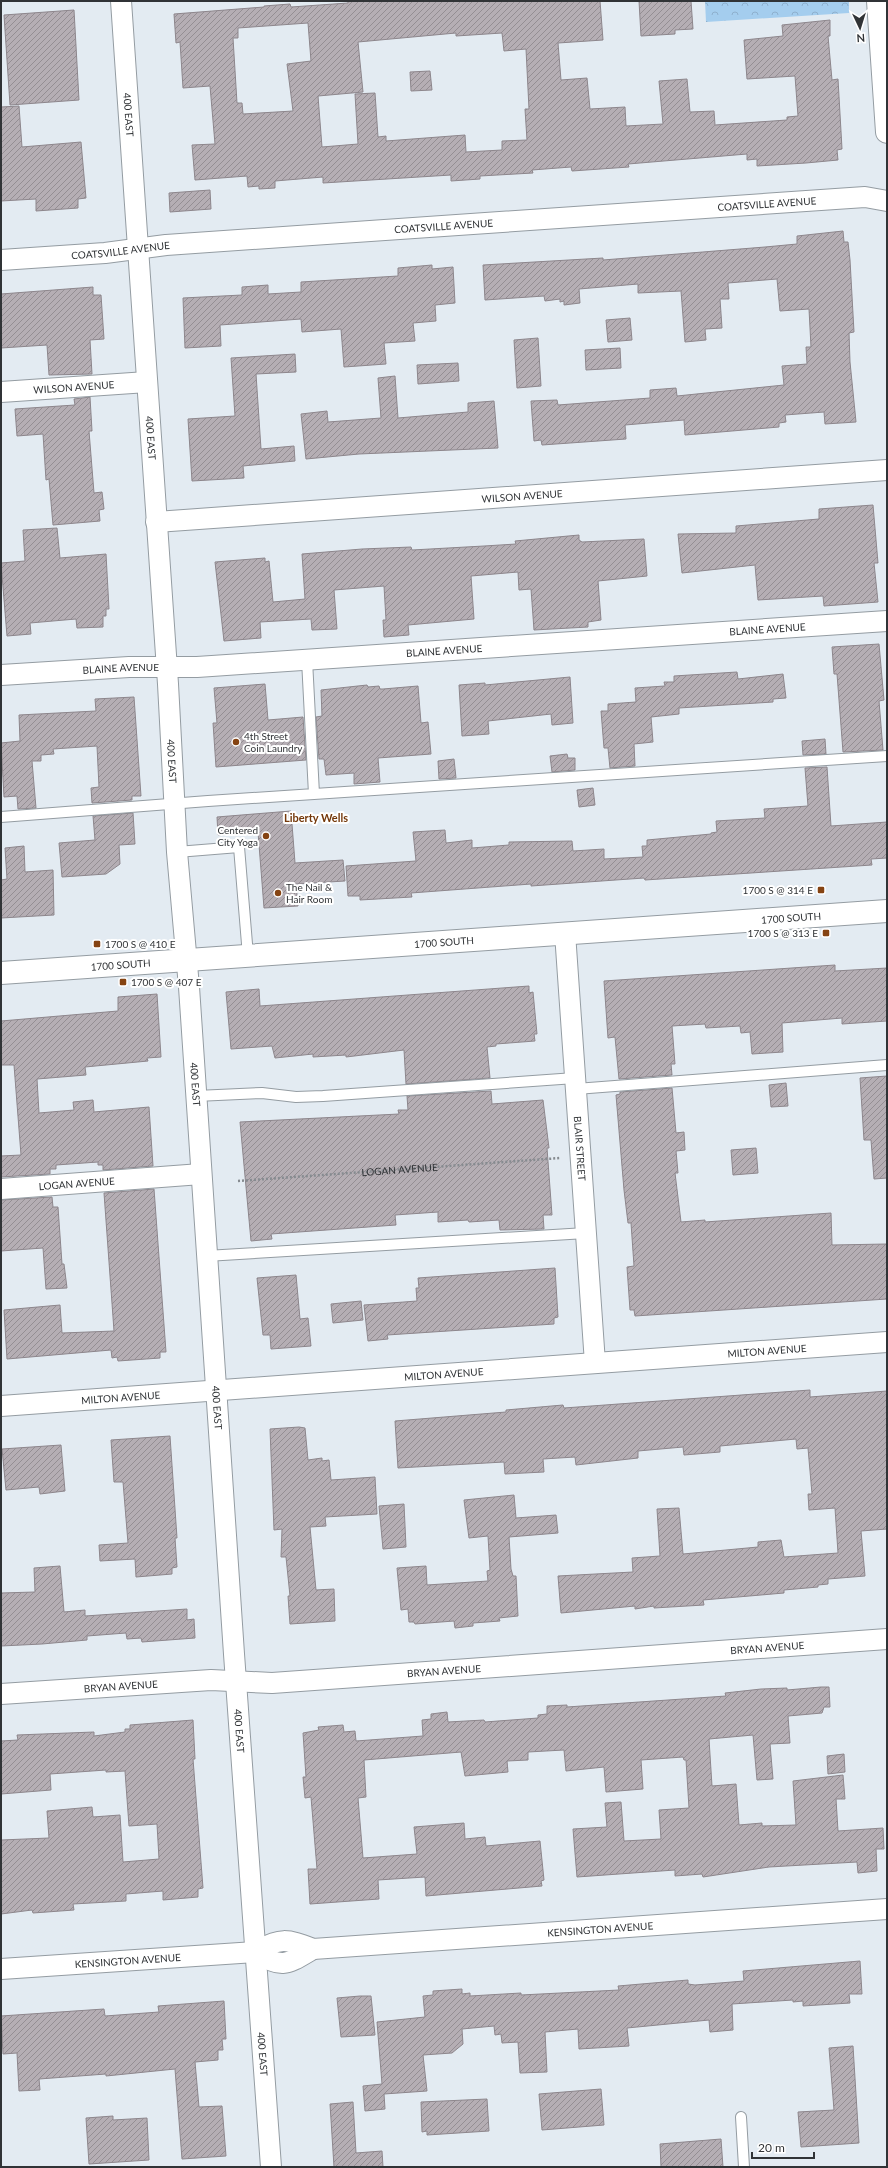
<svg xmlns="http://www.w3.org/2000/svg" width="888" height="2168" font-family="Lato,sans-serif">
<defs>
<pattern id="forest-crowns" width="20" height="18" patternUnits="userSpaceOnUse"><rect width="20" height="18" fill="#a4cdee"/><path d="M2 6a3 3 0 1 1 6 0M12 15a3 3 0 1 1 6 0" fill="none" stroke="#8eb0cd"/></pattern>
<pattern id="building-hatch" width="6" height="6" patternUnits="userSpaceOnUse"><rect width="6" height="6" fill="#b5aeb4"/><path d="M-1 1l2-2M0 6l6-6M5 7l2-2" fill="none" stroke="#948e93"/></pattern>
</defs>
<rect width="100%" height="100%" fill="#e3ebf2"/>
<path fill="url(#forest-crowns)" d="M705 1H849V13L706 22Z"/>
<path fill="url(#building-hatch)" stroke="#8d868c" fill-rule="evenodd" d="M348 1H600L603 40 558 43 561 80 587 78 590 109 625 107 626 126 663 124 659 81 687 79 690 112 714 111 715 125 787 120V117L798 116 795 76 747 79 744 40 783 36 782 25 830 20V36H828L832 80 838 79 842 149 837 150 838 160 806 163 757 166V159L747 160V154L628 164 629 167 572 171 571 167 532 170 533 173 480 176V179L451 181V175L323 183V177L275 181V188L259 189V186L248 187 247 176 195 180 192 145 215 144 210 86 183 88 180 42 176 43 174 14 264 7V6L290 4 291 7 348 3ZM308 23 311 61 287 64 293 111 243 114 242 103H237L233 38H238V28ZM456 33V36L502 33 504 51 526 49 529 109H525L527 140 502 141V150L466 152 465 135 386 141V136L378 137 375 93 355 94 358 144 322 147 318 96 363 92 358 42Z
M639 1H691L693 29 675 30V34L641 36Z
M74 10 79 100 10 105 4 15Z
M430 71 432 90 411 91 410 72Z
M19 106 22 147 81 142 86 198 78 199V208L36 211V199L1 201V107Z
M210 190 211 209 170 212 169 193Z
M843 231 844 242H848L850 260 854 332 849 333 850 362 856 422 825 424 824 412 785 415 786 422 779 423V427L685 435 684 420 625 425 626 439 542 445 541 440 534 441 531 401 557 400 558 405 650 398V390L676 388 677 396 784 385 782 366 807 364 806 347H811L809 309 780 311 777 279 728 283 729 299H720L722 328 705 329 706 340 685 342 681 291 638 293V284L579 289 580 303 564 305V301L560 302V299L545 301 544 296 485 300 483 265 603 258V260L765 247 797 244V236Z
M432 265V269L453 267 455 303 435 305 436 321 413 323 415 341 384 343 386 364 344 367 341 329 302 332 301 319 220 325 221 346 185 348 183 298 242 295V287L268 285V294L301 292V282L398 276V268Z
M93 287V295H101L104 339 90 340 92 374 49 375 47 345 1 348V294Z
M630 318 632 340 608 342 606 320Z
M538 338 541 386 517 388 514 340Z
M620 348 621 368 586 370 585 350Z
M295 354 296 372 256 374 261 449 294 446 295 461 243 466 244 478 192 481 188 419 235 416 231 358Z
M458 363 459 381 418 384 417 365Z
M395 376 398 418 468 412V403L494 401 498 448 359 454 306 459 301 414 327 411 328 422 381 418 378 378Z
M90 397 92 431H89L94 493 102 492 104 509 99 510 100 521 53 525 49 479 46 480 43 434 17 436 15 409 75 405 74 399Z
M873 505 878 563H874L878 602 824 606 823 596 758 600 755 565 682 573 678 534 736 533V526L819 519V509Z
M57 528 60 558 106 554 109 609H106V616H103V627L77 628 76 619 30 623 31 634 7 636 1 563 25 561 23 530Z
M579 535V540L582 542 644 539 647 576 598 581 601 620 588 622V627L534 630 531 589 519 590 518 572 471 576 474 619 408 625 409 635 384 637 383 620H386L384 586 334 590 337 629 312 630 311 619 260 622 261 638 224 641 215 562 265 558V562L269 561 273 602 305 599 302 554 362 549 411 547 412 550 484 546 516 544 515 541Z
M879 644 884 700 879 701 883 750 843 752 837 674H834L832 647Z
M737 672 738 679 783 674 786 698 773 699V702L679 708V714L651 717 653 742 634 744 635 766 610 768 608 748H604L601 711H608V704L636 702 635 688 665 686 664 682H674V676Z
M570 677 573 723 552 725 551 714 488 721 489 734 462 736 459 685 485 683V685Z
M265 684 268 720 303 717 306 760 216 767 213 723H217L214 688Z
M367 685 368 687 379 686 380 689H383L418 686 421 723 428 722 431 754 378 758 380 782 354 784V773L326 775 324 759H319L316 717 322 716 321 690Z
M134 697 141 796H132V800L92 803 91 788 99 787 97 746 53 749 54 754 41 755V761H32L36 808 18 809 17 796 4 797 1 743 20 741 19 715 96 711 95 699Z
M825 739 826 754 803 755 802 741Z
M567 754 568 758H575V770L552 772 550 756Z
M454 759 456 778 439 779 438 761Z
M827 767 831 826 887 822V858L871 859 872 865 645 880 644 878 531 886V884L411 893 412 897 360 900V896H348L346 866 416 861 413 832 445 830 446 843 472 840V848L509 845V842L572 841 573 851 604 849V859L643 857 642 846H647V840L711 834V833L717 832 716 821 765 818 764 809 808 806 805 768Z
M593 788 595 805 579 807 577 790Z
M291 811 295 863 343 860 345 881 296 884 298 906 264 908 258 832 218 835 217 817Z
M133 813 135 844 119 845 120 864 106 874 62 877 59 843 95 840 93 816Z
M24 846 25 872 53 870 54 915 1 918V880L7 879 5 848Z
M835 965V971L887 968V1021L842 1024V1018L782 1023 783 1052 752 1054 750 1032 741 1033 740 1026 706 1028 705 1024 672 1026 675 1064H671L672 1075 619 1079 615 1037 608 1038 604 981Z
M529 986V993L533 992 537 1034H534L535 1041 496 1044V1046L487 1047 490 1078 406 1084 404 1050 346 1057V1055L313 1057V1054L275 1058 272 1046 231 1049 226 992 259 989 260 1006Z
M157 994 161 1057 147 1058 148 1061 85 1067 86 1075 37 1079 39 1113 74 1110 73 1102 93 1100 94 1112 149 1107 153 1166 103 1170V1165H98V1162L56 1165V1169H50V1174L1 1177V1156L21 1155 14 1065H1V1021L118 1011V997Z
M887 1076V1178L874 1179 871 1140H864L860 1078Z
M786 1083 788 1106 771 1107 769 1085Z
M672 1088 676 1133 684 1132 685 1150 676 1151 678 1173H675L681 1222 705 1220V1222L831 1213 832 1245 887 1244V1299L635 1316 634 1310H630L627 1267 634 1266 631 1223H628L624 1190 616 1095 620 1094V1092Z
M491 1091 492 1104 543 1100 549 1148H547L552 1215H543L544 1229 500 1230 499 1220 469 1222 468 1220 438 1222V1212L395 1215 396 1225 271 1234 272 1239 251 1241 240 1122 399 1114 398 1110H408L407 1096Z
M756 1148 758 1173 733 1175 731 1150Z
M154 1189 166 1352H160V1358L118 1361 117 1357 112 1358 111 1350 7 1359 4 1310 60 1305 62 1333 114 1331 104 1193Z
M52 1197 53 1207H58L62 1264H64L67 1288 46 1289 43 1248 1 1251V1200Z
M555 1268 558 1317 554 1318V1324L387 1335 388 1339 368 1341 364 1305 417 1301 416 1288H419L418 1278Z
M296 1275 300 1319 308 1318 311 1346 271 1349 270 1335H263L257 1278Z
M361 1301 363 1320 333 1323 331 1304Z
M810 1390V1397L887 1391V1529L861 1531 865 1576 828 1579V1584L818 1585V1587L784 1590V1593L703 1600 704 1605 654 1608V1606L635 1609V1606L561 1613 558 1576 633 1572 632 1558 660 1556 657 1509 679 1508 683 1554 758 1547V1542L781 1540 784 1557 838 1553 835 1508 809 1510 808 1494H812L808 1448 797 1449 796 1439 720 1446V1452L684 1455 683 1447 638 1451V1458L576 1465 575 1457 543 1459 544 1472 505 1474 504 1462 398 1468 395 1421 506 1412V1410L563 1405 564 1408Z
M299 1427 305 1428 308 1460 322 1458V1461L329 1460 331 1480 375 1477 377 1514 325 1517 326 1526 310 1527 316 1590 334 1589 335 1621 290 1624 288 1596H290L286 1557H281L282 1529 274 1530 270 1429Z
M170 1436 177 1538H175L177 1567 172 1568V1574L136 1577 135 1559 100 1561 99 1545 128 1543 123 1482H114L111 1440Z
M61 1445 65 1491 40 1494 39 1487 6 1490 2 1449Z
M514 1495 516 1518 556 1515 558 1533 509 1537 511 1569 513 1576H516L518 1616 499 1618 500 1621 473 1623V1626L455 1628 454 1621 415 1624 414 1622H409L408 1609 401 1610 397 1568 426 1566 427 1585 488 1581 487 1571 490 1570 488 1536 469 1538 464 1500Z
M404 1504 406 1547 383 1549 379 1506Z
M60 1566 64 1612 85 1610V1616L187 1609V1620L194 1619 195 1638 142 1642 141 1638 127 1639 126 1633 87 1636V1640L42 1644 1 1646V1593L35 1592 34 1568Z
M821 1687H829L830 1707H824L822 1713 788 1716 790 1743 770 1744 773 1779 757 1780 753 1735 709 1739 712 1786 736 1784 739 1825 762 1823V1826L796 1825 793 1781 843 1775 845 1799H836L838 1831 883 1828 884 1849H876L877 1871 858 1873 857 1862 769 1867 703 1877 702 1874 675 1876V1870L577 1877 573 1829 607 1827 605 1803 621 1802 624 1841 661 1839 659 1810 689 1808 686 1760H684L683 1757 641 1760 643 1789 606 1792 604 1767 566 1771 564 1750 528 1752V1760L507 1761 508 1772 465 1776 461 1752 364 1760 366 1797 358 1798 363 1858 417 1854 414 1827 464 1823 465 1839 485 1837 486 1846 540 1841 544 1880 541 1881 542 1886 426 1896 425 1877 378 1880 379 1899 310 1904 308 1869H317L311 1797 305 1798 303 1777H306L303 1733 319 1730 318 1727 343 1725 344 1732 355 1731 356 1741 423 1736 422 1720 431 1719V1714L447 1712 448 1722 484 1720 485 1722 538 1718V1715L547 1714V1706L567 1705V1707L726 1696 725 1693 761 1689 787 1688V1690Z
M193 1720 195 1759H193L203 1888 198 1889V1897L163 1900V1891L126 1894V1901L73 1904 74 1910 33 1913 32 1910 1 1914V1840L49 1838 47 1811 92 1807 93 1817 120 1815 123 1862 159 1859 157 1824 129 1826 125 1771 106 1772V1770L50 1774 51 1790 1 1794V1741L18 1740 17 1735 94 1732V1736L125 1732V1729H130V1725Z
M844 1754 845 1772 828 1774 827 1756Z
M860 1961 862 1994H849L850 2003 803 2006V2001L793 2002V2000L732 2004 733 2030 710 2032 709 2020 627 2028 629 2046 579 2049 578 2029 545 2032 547 2072 520 2073 518 2042 502 2043 501 2034 495 2035 494 2026 462 2029 463 2044 452 2053 423 2055 427 2091 384 2094 385 2109 365 2111 363 2086 382 2084 377 2022 425 2017 423 1996 433 1995V1991L462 1989V1994L470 1993V1996L521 1993V1995L619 1990 618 1986 688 1980V1984L695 1985 744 1981 743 1971Z
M360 1996H371L375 2035 341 2037 337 1998Z
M224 2001 226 2039H222L223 2050H218V2060L195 2062 199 2107 222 2106 226 2156 182 2159 175 2069 106 2076V2074L39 2079 40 2090 19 2091 17 2053 3 2054 1 2016 104 2009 105 2016 159 2012 158 2006Z
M853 2046 859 2143 801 2147 798 2112 834 2110 829 2048Z
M601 2089 604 2125 542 2130 539 2094Z
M487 2099 489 2131 427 2135V2131L422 2132 421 2102Z
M353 2102 356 2153 382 2151 383 2167H334L330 2104Z
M113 2116V2120L147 2118 149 2160 89 2164 86 2118Z
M721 2139 723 2167H661L660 2144Z"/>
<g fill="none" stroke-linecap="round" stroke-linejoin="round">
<g stroke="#949ca2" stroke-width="12">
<path id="lane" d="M307 660 314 794
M1 817 208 801 887 756
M177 852 239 847 248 956
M576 1089 887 1065
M196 1096 262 1093 296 1097 323 1096 575 1078
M206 1256 586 1233
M741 2117 744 2167"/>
</g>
<g stroke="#949ca2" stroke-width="22">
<g id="street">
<path id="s2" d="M121 1 168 684 177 852 189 987 234 1654 271 2167"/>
<path id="s3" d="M1 260 105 253 166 245 865 197 887 201"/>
<path id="s4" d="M1 392 147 382"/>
<path id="s5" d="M156 522 887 470"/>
<path id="s6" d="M1 675 129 667H197L887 621"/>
<path id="s7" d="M565 933 595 1363"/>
<path id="s8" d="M1 1189 201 1174"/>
<path id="s9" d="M1 1406 887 1342"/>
<path id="s10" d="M1 1694 211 1680 272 1683 887 1639"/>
<path d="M255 1952C283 1969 286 1965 313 1949"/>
<path id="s11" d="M1 1969 255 1952C280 1937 287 1939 313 1949L887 1909"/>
</g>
</g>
<g stroke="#949ca2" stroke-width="24">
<g id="secondary">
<path d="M878 1 887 132"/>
<path id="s12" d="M1 973 887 911"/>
</g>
</g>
<path stroke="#868b90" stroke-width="2.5" stroke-dasharray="2 2" stroke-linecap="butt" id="s1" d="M238 1181 560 1158"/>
<use href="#lane" stroke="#fff" stroke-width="10"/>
<use href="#street" stroke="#fff" stroke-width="20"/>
<use href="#secondary" stroke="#fff" stroke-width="22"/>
</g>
<g fill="#854312" stroke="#fff" stroke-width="1.5">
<circle cx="236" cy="742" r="4"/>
<circle cx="266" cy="836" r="4"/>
<rect x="817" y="886" width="8" height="8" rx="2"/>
<circle cx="278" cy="893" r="4"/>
<rect x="822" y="929" width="8" height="8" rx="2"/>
<rect x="93" y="940" width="8" height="8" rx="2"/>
<rect x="119" y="978" width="8" height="8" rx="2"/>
</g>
<g text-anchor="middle" stroke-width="4" stroke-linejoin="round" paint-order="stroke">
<g font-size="10" fill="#303336" stroke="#fff">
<text dy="4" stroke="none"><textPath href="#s2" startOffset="114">400 EAST</textPath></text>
<text dy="4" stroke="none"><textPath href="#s3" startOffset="768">COATSVILLE AVENUE</textPath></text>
<text dy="4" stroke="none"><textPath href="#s3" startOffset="444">COATSVILLE AVENUE</textPath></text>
<text dy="4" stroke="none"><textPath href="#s3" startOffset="120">COATSVILLE AVENUE</textPath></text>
<text dy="4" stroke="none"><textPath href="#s4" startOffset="73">WILSON AVENUE</textPath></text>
<text dy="4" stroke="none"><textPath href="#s2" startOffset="438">400 EAST</textPath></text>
<text dy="4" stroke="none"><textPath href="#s5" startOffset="367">WILSON AVENUE</textPath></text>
<text dy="4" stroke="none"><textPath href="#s6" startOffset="768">BLAINE AVENUE</textPath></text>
<text dy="4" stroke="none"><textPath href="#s6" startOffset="444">BLAINE AVENUE</textPath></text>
<text dy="4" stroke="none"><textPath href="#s6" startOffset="120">BLAINE AVENUE</textPath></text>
<text dy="4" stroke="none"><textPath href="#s2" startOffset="762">400 EAST</textPath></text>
<text dy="4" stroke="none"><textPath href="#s12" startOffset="792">1700 SOUTH</textPath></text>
<text dy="4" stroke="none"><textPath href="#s12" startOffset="444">1700 SOUTH</textPath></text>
<text dy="4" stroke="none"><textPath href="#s12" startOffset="120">1700 SOUTH</textPath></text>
<text dy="4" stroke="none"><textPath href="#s2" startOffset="1086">400 EAST</textPath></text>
<text dy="4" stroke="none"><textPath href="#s7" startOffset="216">BLAIR STREET</textPath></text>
<text dy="4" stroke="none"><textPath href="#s1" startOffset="162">LOGAN AVENUE</textPath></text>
<text dy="4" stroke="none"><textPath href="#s8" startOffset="76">LOGAN AVENUE</textPath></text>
<text dy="4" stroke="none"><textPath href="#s9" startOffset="768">MILTON AVENUE</textPath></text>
<text dy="4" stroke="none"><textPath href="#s9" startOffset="444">MILTON AVENUE</textPath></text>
<text dy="4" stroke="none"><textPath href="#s9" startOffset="120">MILTON AVENUE</textPath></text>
<text dy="4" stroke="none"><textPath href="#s2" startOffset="1410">400 EAST</textPath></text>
<text dy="4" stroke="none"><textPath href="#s10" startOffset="768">BRYAN AVENUE</textPath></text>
<text dy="4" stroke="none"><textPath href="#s10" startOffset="444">BRYAN AVENUE</textPath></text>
<text dy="4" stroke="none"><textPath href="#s10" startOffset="120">BRYAN AVENUE</textPath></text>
<text dy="4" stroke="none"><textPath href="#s2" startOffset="1734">400 EAST</textPath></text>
<text dy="4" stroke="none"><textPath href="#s11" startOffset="604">KENSINGTON AVENUE</textPath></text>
<text dy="4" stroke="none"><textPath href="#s11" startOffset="127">KENSINGTON AVENUE</textPath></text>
<text dy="4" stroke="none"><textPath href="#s2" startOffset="2058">400 EAST</textPath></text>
</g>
<g font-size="10" fill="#303336" stroke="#fff" text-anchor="start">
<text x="244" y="740">4th Street<tspan x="244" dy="12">Coin Laundry</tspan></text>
<text x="258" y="834" text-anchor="end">Centered<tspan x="258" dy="12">City Yoga</tspan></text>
<text x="286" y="891">The Nail &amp;<tspan x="286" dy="12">Hair Room</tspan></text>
<text x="813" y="894" text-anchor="end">1700 S @ 314 E</text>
<text x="818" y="937" text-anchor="end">1700 S @ 313 E</text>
<text x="105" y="948">1700 S @ 410 E</text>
<text x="131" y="986">1700 S @ 407 E</text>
</g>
<g font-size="11" font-weight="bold" fill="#74380a" stroke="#fff">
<text x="316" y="822">Liberty Wells</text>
</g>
</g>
<rect width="888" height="2168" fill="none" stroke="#303336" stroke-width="4"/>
<g transform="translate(860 28) rotate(176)" stroke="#ffffff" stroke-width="3" paint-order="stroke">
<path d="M0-3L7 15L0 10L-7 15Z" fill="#303336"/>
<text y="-6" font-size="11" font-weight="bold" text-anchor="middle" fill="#303336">N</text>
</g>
<path d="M752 2152v6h62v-6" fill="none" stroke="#303336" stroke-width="2"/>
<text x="758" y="2152" font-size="12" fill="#303336" stroke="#ffffff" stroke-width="3" paint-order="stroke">20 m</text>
</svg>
